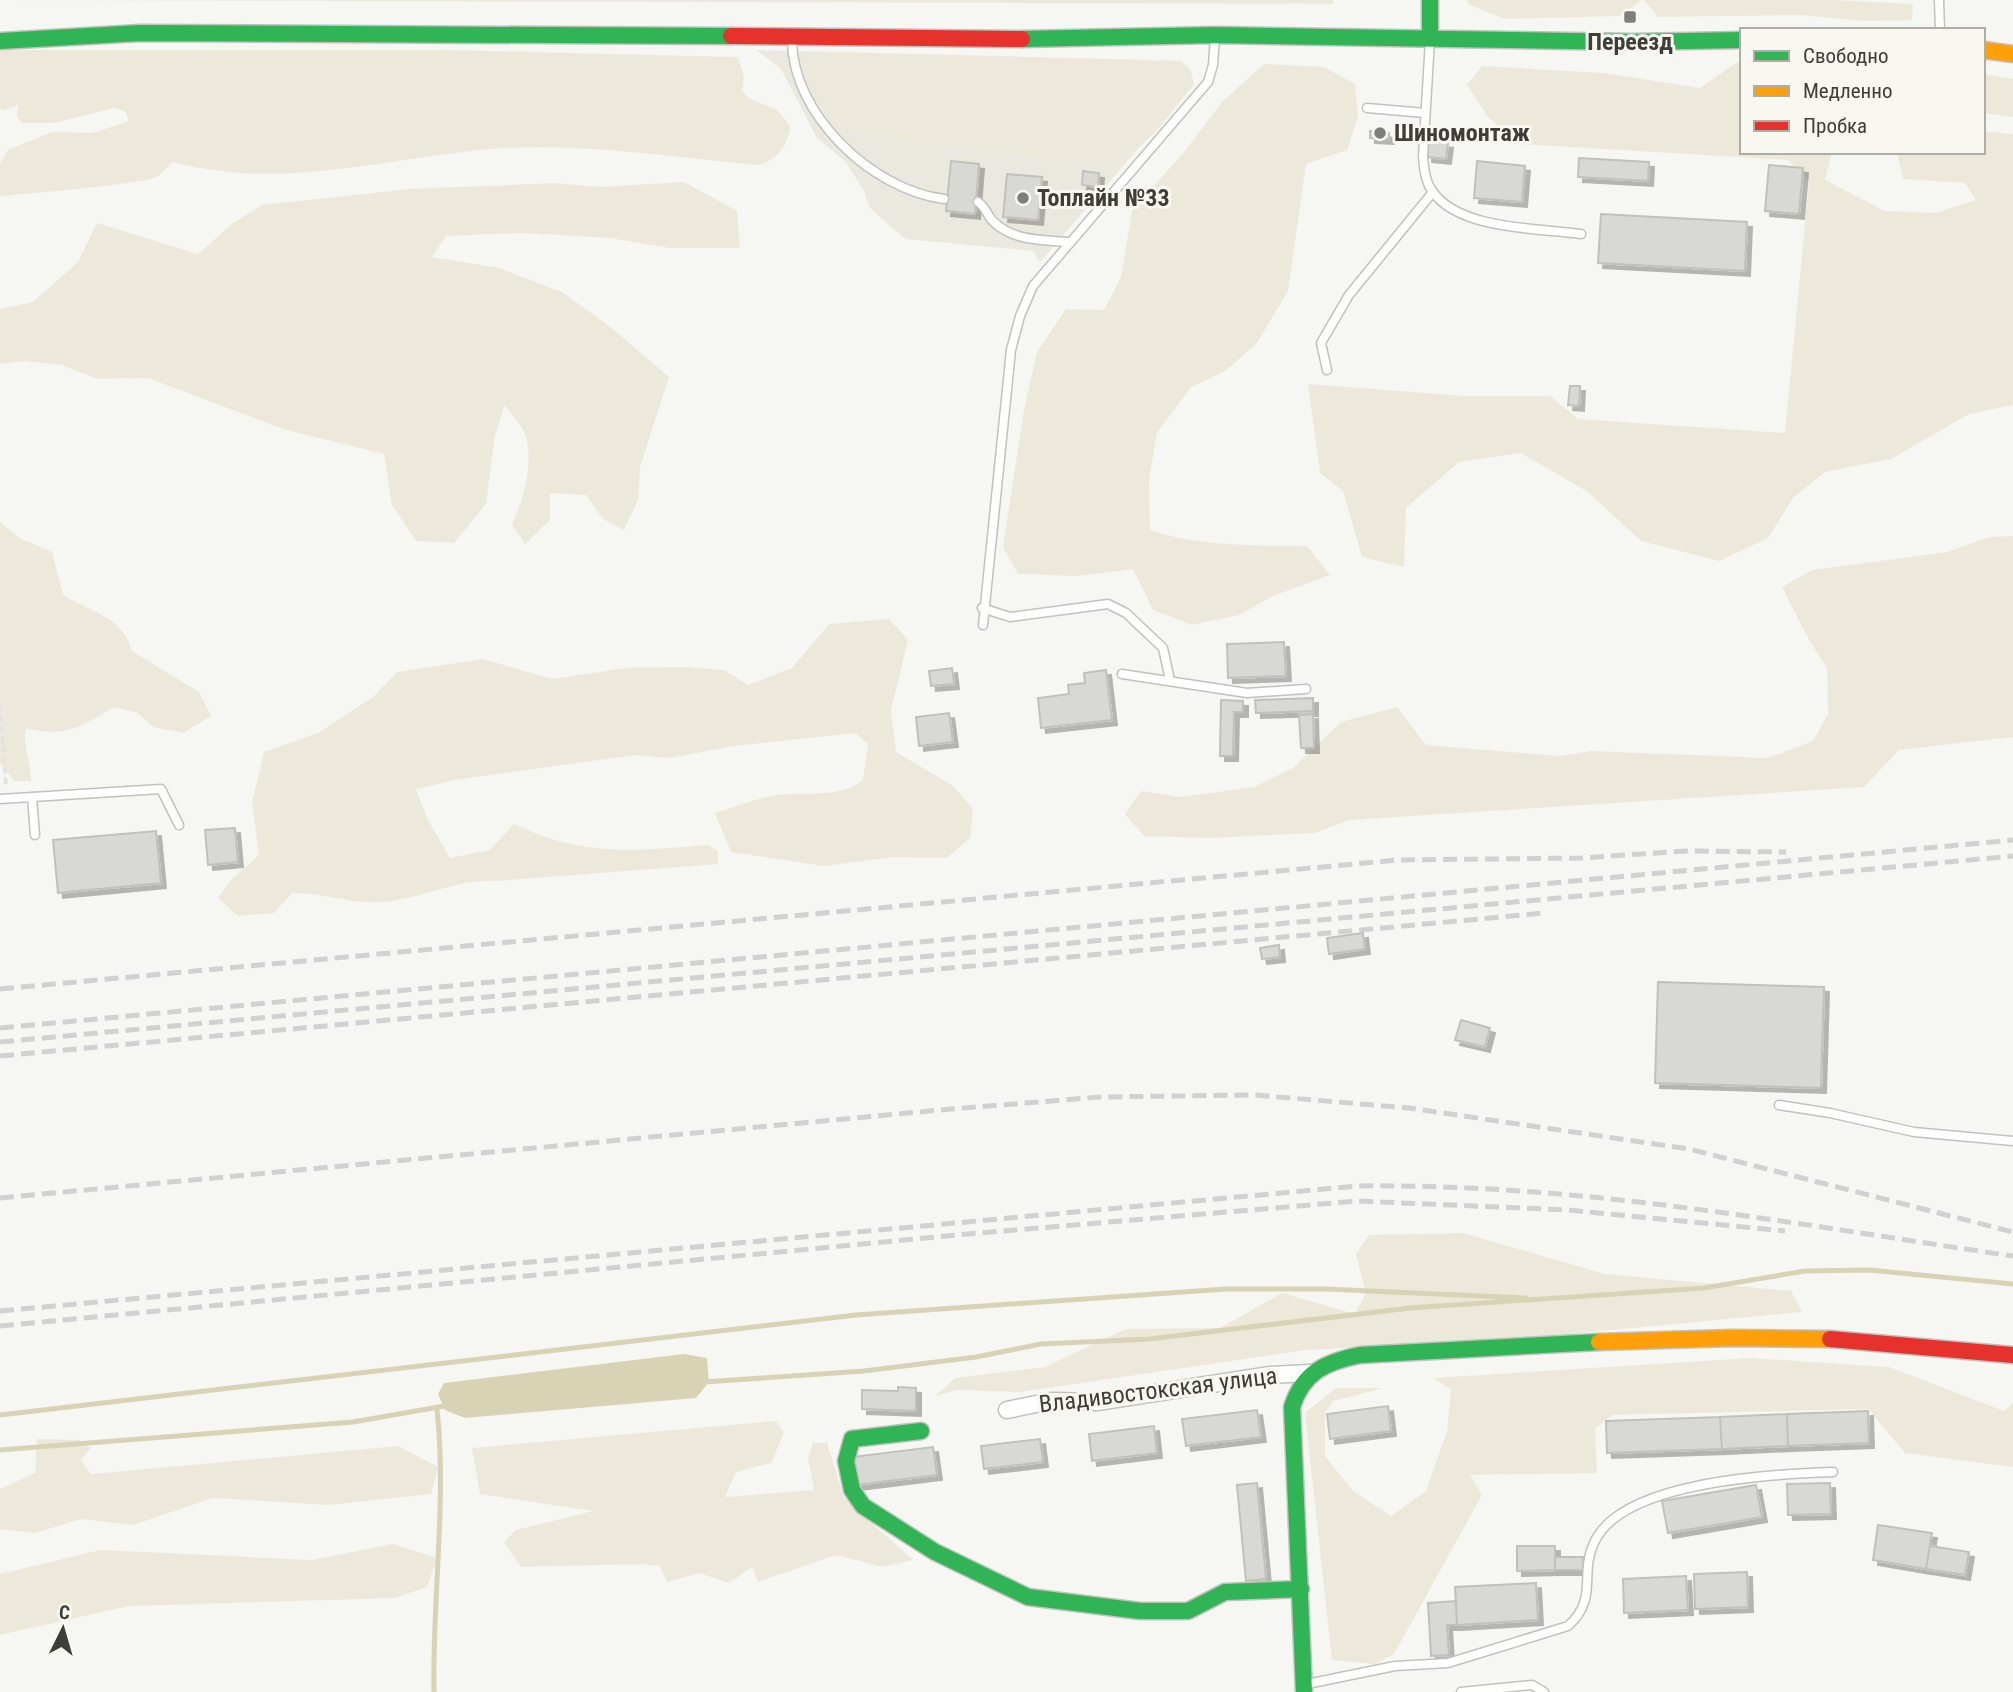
<svg xmlns="http://www.w3.org/2000/svg" width="2013" height="1692" font-family="'Roboto Condensed',sans-serif">
<defs>
<filter id="shadow"><feDropShadow dx="5" dy="5" stdDeviation="0" flood-color="#0004"/></filter>
</defs>
<rect width="100%" height="100%" fill="#f6f6f2"/>
<path fill="#ebe9df" d="M0 0H1333V4Z
M756 50 1180 61 1190 69 1194 84 1040 262 1033 251 906 239 898 233 870 208 864 191 845 161 817 138 781 69Z"/>
<path fill="#ede9da" d="M1467 0H1642L1620 16 1504 19 1468 4Z
M1644 0H1833L1913 4 1912 20 1865 21 1801 15 1658 17Z
M0 50H446L738 57 744 77 742 90 748 98 777 110 790 126C789 145 776 161 758 165 670 157 580 142 492 149 387 158 278 191 174 162 166 166 165 171 158 176 148 184 23 194 0 196V164L8 150 52 132 93 133 129 121 125 111 114 108 54 123H23L17 117 18 105 5 110 0 108Z
M838 52 1180 61 1190 69 1194 84C1151 136 1144 163 1071 161L871 135 843 128 830 114 809 77 816 58Z
M1742 59V152H1832L1825 180 1885 211 1936 213 1976 200 1965 183 1903 179 1897 152H1983V131L2013 134V405L1969 414 1891 459 1825 472 1793 498 1768 538 1719 561 1641 541 1588 492 1521 453 1459 462 1406 508 1404 567 1362 557 1343 491 1320 473 1308 384 1465 396H1550L1578 419 1785 433 1809 182 1788 160 1518 144 1488 117 1467 85 1482 66 1604 73 1700 88Z
M1264 64 1324 67 1355 84 1358 117 1347 150 1306 164 1288 291 1257 343 1224 372 1191 387 1157 433 1149 480 1150 530C1199 547 1256 545 1307 546L1330 575 1273 596 1239 615 1192 625 1153 610 1133 569 1078 576 1018 574 1003 547 1024 410 1037 352 1066 309 1104 310 1121 277 1132 211 1184 152 1222 102Z
M1983 74 2013 79V117L1983 113Z
M684 182 737 211 740 248H670L610 238 522 233 446 236 432 257 499 268 562 292 613 329 669 377 640 467 638 500 624 530 603 519 586 495 550 493V520L525 544 512 525C523 498 534 467 526 437 523 426 511 414 505 405L495 435 486 504 454 543 416 541 392 505 384 454 283 429 148 378 97 379 62 365 25 361 0 364V309L33 302 78 262 97 223 198 254 233 223 262 205 410 189 556 183 600 187Z
M0 522 21 539 52 552 63 595C91 612 123 617 132 651L199 692 211 716 183 733 153 727 138 713 114 707C80 727 66 738 26 728 22 746 31 762 31 781H14L0 763Z
M2013 536V737L1899 750 1864 787 1349 820 1315 833 1208 838 1144 836 1125 814 1141 791 1181 797 1254 787 1293 768 1341 722 1397 707 1426 745 1559 756 1591 751 1768 758 1813 741 1828 714 1827 668 1809 640 1782 587 1812 570 1947 552 1989 537Z
M889 619 908 640 891 710 896 752 953 786 973 809 970 838 947 858 894 857 824 866 731 852 715 813C734 807 753 799 773 796 802 790 838 800 863 780L868 744 855 733 734 746 670 758 636 755 460 779 416 789 428 820 450 858 490 850 514 824C582 857 634 851 708 845L718 851V864L496 881C456 879 422 899 383 902 351 905 324 892 292 893L274 913 238 916 218 898 232 879 259 855 252 802 264 752 318 733 373 697 397 672 483 659 552 679 626 668 685 667 724 670 748 685 792 668 829 624Z
M1463 1233 1605 1274 1791 1291 1802 1312 1496 1341 1306 1350 1020 1392 957 1390 935 1396 955 1378 1045 1367 1126 1329 1220 1328 1282 1293 1355 1314 1366 1293 1356 1254 1369 1235Z
M1750 1358 1889 1367 2004 1411 2013 1403V1467L1905 1453 1868 1409 1613 1415 1595 1428 1597 1473 1470 1475 1482 1495 1394 1654 1375 1664 1332 1660 1305 1413 1336 1388H1384L1333 1401 1325 1413V1456L1353 1491 1391 1516 1426 1491 1447 1431 1451 1390 1434 1378Z
M776 1421 784 1433 771 1463 736 1472 725 1497 814 1490 808 1458 813 1443H827L844 1498 913 1560 883 1567 836 1555 758 1582 752 1567 729 1583 699 1573 667 1582 660 1566 641 1564 521 1567 504 1542 516 1530 593 1511 480 1494 472 1448Z
M37 1439 80 1440 91 1448 81 1460 91 1474 398 1446 438 1467 431 1494 329 1505 213 1498 133 1525 81 1519 35 1533 0 1529V1489L35 1473Z
M393 1544 437 1558 427 1587 395 1598 129 1606 0 1635V1574L100 1550 312 1560Z"/>
<path fill="#d9d3b6" d="M684 1354 707 1358 709 1382 696 1398 465 1418 445 1410 438 1394 444 1383Z"/>
<g fill="none" stroke-linecap="round" stroke-linejoin="round">
<path stroke="#d9d3b6" stroke-width="5" d="M704 1382 864 1371 976 1357 1041 1344 1149 1339 1410 1308 1704 1288 1805 1271 1869 1270 2013 1284
M0 1415 856 1315 1226 1289H1326L1526 1298
M0 1450 353 1422 450 1405
M434 1692C432 1598 447 1503 437 1409"/>
</g>
<path fill="#d8d8d5" stroke="#c0c0bd" stroke-width="2" filter="url(#shadow)" d="M1370 131 1389 133V139L1370 138Z
M1428 141 1448 143 1446 159 1427 157Z
M1579 158 1649 162 1648 181 1578 177Z
M951 161 979 164 975 214 946 211Z
M1477 161 1525 166 1522 202 1474 198Z
M1769 165 1803 168 1799 214 1765 211Z
M1083 171 1099 173 1098 187 1082 185Z
M1007 174 1042 177 1038 220 1003 217Z
M1601 214 1747 222 1745 271 1598 263Z
M1570 386H1580L1579 406 1568 405Z
M1284 642 1286 676 1228 678 1227 644Z
M952 668 954 684 931 686 929 671Z
M1106 670 1112 720 1041 728 1038 698 1069 694 1068 685 1085 683 1084 673Z
M1313 698V711L1256 713 1255 700Z
M1221 700 1243 701V712H1234L1233 756H1220Z
M949 713 953 742 919 746 916 717Z
M1313 714 1314 748H1301L1299 715Z
M235 828 238 862 208 865 205 830Z
M156 831 161 883 58 893 53 840Z
M1363 933 1365 949 1329 954 1327 938Z
M1279 945 1280 957 1262 959 1260 948Z
M1658 982 1824 987 1821 1088 1655 1083Z
M1461 1020 1490 1028 1485 1047 1455 1040Z
M898 1387 916 1388V1411L862 1409V1390L898 1391Z
M1388 1406 1391 1431 1330 1439 1327 1414Z
M1257 1410 1261 1437 1186 1446 1182 1419Z
M1868 1411 1869 1443 1788 1446 1787 1414Z
M1787 1414 1788 1446 1722 1449 1720 1417Z
M1720 1417 1722 1449 1607 1453 1606 1421Z
M1154 1426 1157 1453 1092 1461 1089 1434Z
M1040 1439 1043 1462 984 1469 981 1446Z
M933 1447 937 1475 856 1485 852 1457Z
M1257 1483 1266 1579 1246 1581 1237 1485Z
M1830 1483 1831 1514 1788 1515 1787 1484Z
M1756 1485 1762 1517 1668 1533 1662 1501Z
M1878 1525 1932 1533 1926 1569 1873 1560Z
M1517 1546H1555V1570L1517 1571Z
M1930 1546 1969 1552 1965 1575 1926 1569Z
M1555 1557H1583V1570H1555Z
M1747 1572 1748 1607 1695 1609 1694 1574Z
M1686 1576 1688 1610 1624 1613 1623 1579Z
M1536 1583 1538 1620 1457 1625 1455 1587Z
M1456 1601 1457 1625H1447L1449 1655 1431 1656 1428 1603Z"/>
<g fill="none" stroke-linecap="round" stroke-linejoin="round">
<g stroke="#c1c1be" stroke-width="11">
<path id="lane" d="M1939 0 1940 30
M792 40C792 114 872 190 944 199
M1430 40 1423 156C1424 168 1425 182 1433 192 1460 230 1538 228 1581 234
M1367 108 1425 113
M978 202C987 208 987 217 995 223 1014 241 1044 240 1068 242
M1327 370 1321 343 1349 295 1433 192
M982 608 1010 617 1108 604 1126 613 1163 648 1170 680
M983 625 1011 350 1020 316 1033 286 1208 82 1213 65 1215 38
M1122 674 1247 693 1306 689
M32 797 35 835
M0 799 161 789 179 825
M1779 1105 1830 1113 1914 1132 2013 1141
M1307 1684 1395 1666 1448 1663 1568 1626C1599 1598 1579 1574 1594 1543 1621 1481 1774 1474 1833 1472
M1461 1692 1532 1685 1544 1692"/>
</g>
<g stroke="#c1c1be" stroke-width="19">
<path id="street" d="M1007 1410 1051 1401 1097 1402 1270 1375 1309 1373"/>
</g>
<g stroke="#c1c1be" stroke-width="19">
<path id="fast" d="M1430 0V38
M1022 39 1215 35 1633 42 1742 40
M0 41 140 33 731 36
M921 1431 852 1439 846 1461 852 1490 863 1506 935 1552 1028 1597 1140 1611H1188L1225 1592 1301 1589
M1304 1692 1292 1407C1303 1372 1326 1362 1360 1355L1599 1342"/>
</g>
<g stroke="#c1c1be" stroke-width="19">
<path id="slow" d="M1983 50 2013 54
M1599 1342 1732 1338 1830 1339"/>
</g>
<g stroke="#c1c1be" stroke-width="19">
<path id="jam" d="M731 36 1022 39
M1830 1339 2013 1355"/>
</g>
<path stroke="#e2e2e1" stroke-width="3.5" stroke-dasharray="7 3.5" stroke-linecap="butt" d="M0 704 6 785"/>
<use href="#lane" stroke="#fefefd" stroke-width="8"/>
<use href="#street" stroke="#fefefd" stroke-width="16"/>
<use href="#fast" stroke="#30b455" stroke-width="16"/>
<use href="#slow" stroke="#ff9f0a" stroke-width="16"/>
<use href="#jam" stroke="#e5322d" stroke-width="16"/>
<path stroke="#d1d1d1" stroke-width="5" stroke-dasharray="14 7" stroke-linecap="butt" d="M0 989 1398 860 1581 858 1686 851 1786 852
M0 1028 2013 840
M0 1042 2013 856
M0 1056 1544 913
M0 1198 951 1109 1100 1097 1254 1095 1409 1108 1689 1149 2013 1232
M0 1311 1357 1186C1582 1183 1792 1224 2013 1256
M0 1326 968 1234 1357 1201 1568 1210 1785 1231"/>
</g>
<g fill="#7e7e7a" stroke="#f8f7f0" stroke-width="2.5">
<rect x="1623" y="10" width="14" height="14" rx="3.5"/>
<circle cx="1380" cy="133" r="7"/>
<circle cx="1023" cy="198" r="7"/>
</g>
<g text-anchor="middle" stroke-width="6" stroke-linejoin="round" paint-order="stroke">
<g font-size="24" font-weight="bold" fill="#3d3d3a" stroke="#f8f7f0" text-anchor="start">
<text x="1630" y="50" text-anchor="middle">Переезд</text>
<text x="1394" y="141">Шиномонтаж</text>
<text x="1037" y="206">Топлайн №33</text>
</g>
<g font-size="24" fill="#3d3d3a" stroke="#f8f7f0">
<text transform="translate(1158 1390) rotate(-7)" y="8">Владивостокская улица</text>
</g>
</g>
<rect x="1740" y="28" width="245" height="126" fill="#f8f7f0" stroke="#adada7" stroke-width="2"/>
<rect x="1754" y="51" width="35" height="10" fill="#30b455" stroke="#adada7" stroke-width="2"/>
<text x="1803" y="63" font-size="21" fill="#3d3d3a">Свободно</text>
<rect x="1754" y="86" width="35" height="10" fill="#ff9f0a" stroke="#adada7" stroke-width="2"/>
<text x="1803" y="98" font-size="21" fill="#3d3d3a">Медленно</text>
<rect x="1754" y="121" width="35" height="10" fill="#e5322d" stroke="#adada7" stroke-width="2"/>
<text x="1803" y="133" font-size="21" fill="#3d3d3a">Пробка</text>
<g transform="translate(63 1629) rotate(5)" stroke="#f8f7f0" stroke-width="5" paint-order="stroke">
<path d="M0-5L12 26L0 18L-12 26Z" fill="#3d3d3a"/>
<text y="-10" font-size="19" font-weight="bold" text-anchor="middle" fill="#3d3d3a">С</text>
</g>
</svg>
